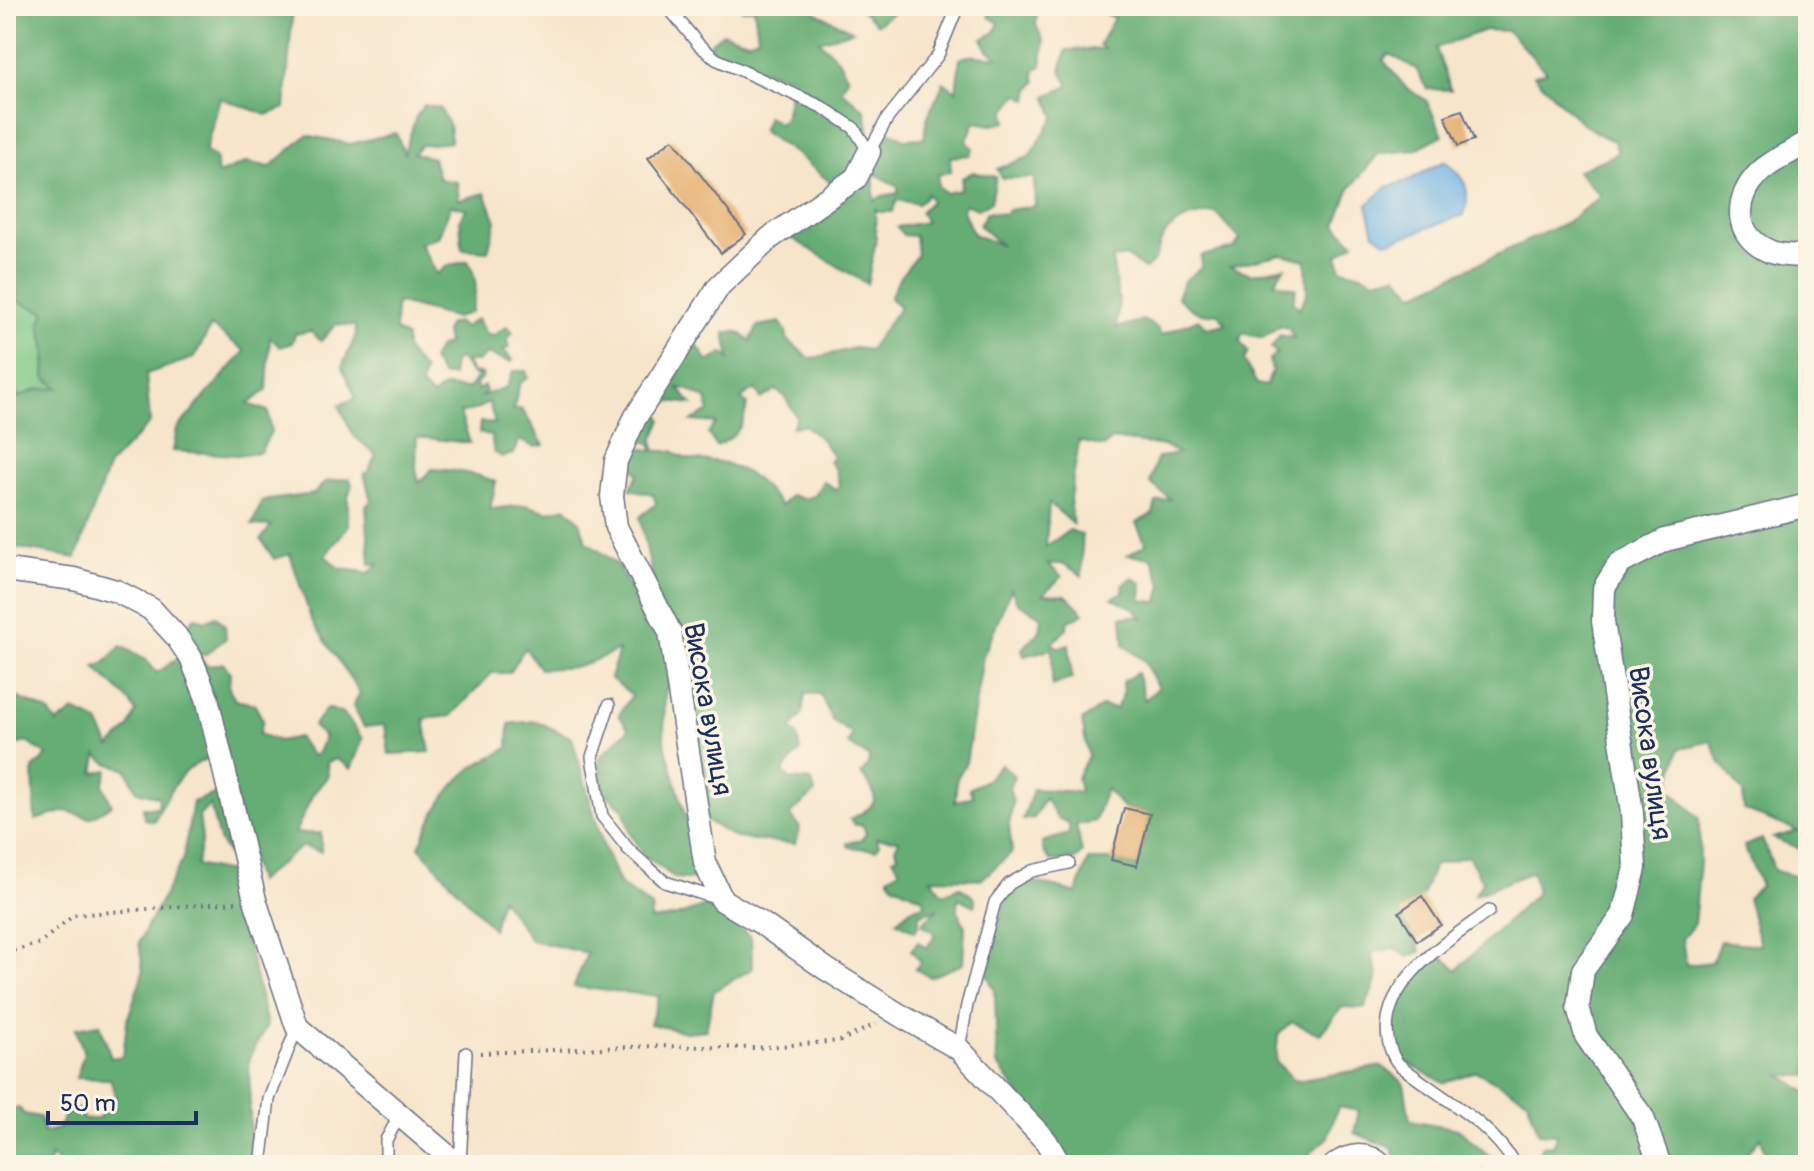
<svg xmlns="http://www.w3.org/2000/svg" width="1814" height="1171" font-family="Pangolin,sans-serif">
<rect width="100%" height="100%" fill="#fcf5e5"/>
<filter id="ink" filterUnits="userSpaceOnUse"><feTurbulence type="fractalNoise" baseFrequency=".0125" numOctaves="2"/><feDisplacementMap in="SourceGraphic" scale="16" xChannelSelector="R" yChannelSelector="G"/><feConvolveMatrix kernelMatrix="1 2 1 2 8 2 1 2 1" color-interpolation-filters="sRGB"/></filter>
<filter id="wash" filterUnits="userSpaceOnUse"><feTurbulence type="fractalNoise" baseFrequency=".006" numOctaves="4" result="noise"/><feDisplacementMap in="SourceGraphic" scale="32" xChannelSelector="R" yChannelSelector="G"/><feGaussianBlur stdDeviation="1.8" result="paint"/><feColorMatrix in="noise" values="0 0 0 0 0 0 0 0 0 0 0 0 0 0 0 0 0 1.4 0 .05"/><feComposite in="paint" operator="in"/></filter>
<g filter="url(#wash)">
<rect width="100%" height="100%" fill="#f7e5cb"/>
<path fill="#7ec987" stroke="#4c7c72" stroke-width="2" d="M12 266 18 301 45 311 40 325 46 350 45 377 60 389H39L18 397 6 367V268Z"/>
<path fill="#66ad74" stroke="#406e69" stroke-width="2" fill-rule="evenodd" d="M6 6H293L285 108 267 115 220 98 205 152 215 157 218 174 247 162 270 167 307 135 350 144 396 133 404 153 416 117 424 105 440 108 449 125 451 142 421 145 413 153 433 158 439 179 457 182 459 200 485 193 496 221 488 251 462 249 460 218 467 209 451 205 438 237 420 243 437 274 447 266 468 261C478 279 477 292 471 312L456 318 396 302 395 331 406 337V350L424 371 421 386 432 396 444 387 468 389 478 375 472 374 460 359 454 361 452 376H442L432 360 439 347 447 344 445 332 449 324 456 322 464 327 477 319 486 334 493 336 507 326 513 332 507 340 510 347 503 350 513 360 511 362 487 354 477 362 466 361 473 373H481L483 376 476 384 478 390 484 386 486 391 482 396 507 387 513 371H526L528 378 520 383 513 410 521 409C530 419 534 432 544 445L534 447 519 440 513 454 502 457 494 452 491 436 479 433 480 422 495 424 489 402 477 409 460 413 470 443 417 437 416 469 419 482 432 469C454 470 476 473 496 482L490 509 526 505 548 512 566 507 580 521 586 541 617 564 638 604 663 642 671 678 665 694 664 740 690 833 696 880 675 878 644 855 631 834 623 809 603 791 599 758 629 729 619 715 632 695 610 678 619 650 578 667 540 669 525 648 509 673H492L451 716 424 719 430 752 389 754 385 725 364 727 353 706 360 693 311 619 290 554 274 559 261 539 271 526 252 525 262 501 314 494 325 482 349 478 352 484 348 497V526L325 556 339 568 369 573 379 564H370L366 506 371 501 364 473H368L376 455 353 435 339 405 356 398 342 367 356 335 355 326 336 324 321 341 311 331 295 334 292 343 280 347 270 337 267 390 248 404 268 411 271 432 260 452 238 455 173 451 177 429 245 351 211 326 194 358 146 374 150 423 109 465 76 558 6 546V367L18 397 39 389 59 388 45 378 46 350 40 324 45 312 17 301 12 266 6 268Z
M741 6H815V12L853 31 819 41 838 59 848 78 841 90 865 110 872 151 876 153 890 131 904 139 925 138C923 114 937 104 943 82L956 91 960 59C973 52 984 59 998 57L988 50 982 39 995 32 999 23 989 17 987 6H1026L1027 10 1037 14 1036 25 1044 42 1042 66 1034 71 1036 82 1030 89 1028 100 1018 94 1005 111 1007 122 992 125 975 122 966 141 973 148 970 155 950 157 951 171 938 175V186L945 193 960 190 962 178 973 172 996 177 991 202 977 209 965 204 963 211 973 234 1001 245 979 225 987 212 1005 214 1008 210 1035 206 1034 178H1002L997 169 1029 157 1055 116 1046 96 1069 86 1061 71 1066 50 1104 49 1099 45 1114 18 1089 6H1808V852L1773 838 1798 831 1744 810 1743 793 1719 760 1711 741 1679 749 1669 789 1699 818 1700 862 1694 924 1682 939 1686 965 1712 962 1720 941 1760 945 1747 898 1761 886 1744 846 1762 839 1775 871 1795 876 1808 877V1076L1781 1075 1808 1093V1165H1768L1761 1137 1737 1165H1533L1542 1146 1554 1145 1556 1134 1539 1133 1527 1099 1476 1071 1444 1083C1432 1075 1409 1067 1401 1056 1373 1017 1414 980 1439 954L1457 970C1483 942 1512 919 1537 892L1532 872 1474 895 1483 882 1468 856 1434 865 1422 896 1399 912 1421 951 1408 957 1394 948 1371 953 1378 976 1365 1008 1342 1007 1320 1034 1292 1022 1278 1035 1276 1062 1295 1081 1382 1066 1404 1083 1410 1120 1458 1129 1500 1165H1400L1392 1148 1354 1133 1359 1111 1338 1107 1327 1139 1311 1152 1307 1165H1075L1057 1146 997 1064 995 991 983 966 1007 897 1029 880 1077 893 1088 860H1111L1137 866 1150 814 1124 808 1106 789 1095 821 1076 825 1082 852 1076 859 1051 861 1044 853 1042 842 1069 834V823L1057 818 1045 798 1034 818 1023 820 1033 789 1080 792 1077 778 1088 756 1082 721 1102 706 1116 709 1123 694 1122 682 1137 673 1145 700 1158 688 1144 661 1124 645 1122 617 1137 616 1143 618 1134 608 1112 598 1124 592 1122 585 1132 578 1142 583 1141 600 1158 602 1162 584 1152 558 1128 555 1146 544 1136 523 1153 514 1156 502 1170 499 1150 483 1157 458 1178 453 1165 446 1111 439 1104 447 1079 441 1070 499 1073 524 1049 503 1046 546 1070 530 1082 535V576L1064 564H1048L1062 577 1043 594 1066 595 1084 613 1068 622 1067 628 1052 644 1060 648 1069 644 1072 678 1052 686V649L1024 656 1022 649 1040 631 1042 617 1017 602 1011 589 983 656 966 763 957 778 955 802 973 796 969 789 986 780 1001 764 1014 776 1009 788 1013 802 1009 825 1012 852 982 879 931 878 943 894 960 887 975 898V906L958 898 957 910 965 926 963 964 930 977 915 969 921 962 911 950 918 942 927 948 935 934 922 924 938 908 919 915V924L915 931 896 921 911 909 925 905 923 898 894 885 888 877 900 870 893 858 898 856 896 847 899 840 876 838 879 844 876 850 849 847 847 843 861 840 866 834 863 825H855L850 819C876 807 884 799 861 774L868 766 869 757 848 744 852 734 832 720 820 694H805L802 715 791 729 797 735 800 751 783 771 789 779 812 781 815 793 790 814 800 828 795 844 736 838 702 818 640 517 656 504 653 494 630 489 638 474 630 465 626 450 642 448 653 451 652 445 635 435 647 410 659 413 662 420 653 440 656 451H673C684 463 705 459 720 462 747 469 764 484 781 506L791 495 802 499 815 496 823 481 836 490 839 485 836 470 829 461 833 456 822 440 804 425 792 427 797 418 785 397 776 390 761 399 755 389 741 399 747 404C744 426 736 438 716 446L708 433 716 423 692 421 709 411 706 399 687 389 678 388 692 404 669 401 663 407 660 389 694 340 708 362 723 353 730 359 725 333 739 332 750 341 758 326 780 322 786 331 787 339 810 359 855 348 869 350 900 307 890 298 899 278 917 255 915 236 903 235 897 227 926 222 920 212 931 201 927 194 918 204 897 200 892 212H877L875 209 876 241 867 284 785 234 842 192 800 157 762 131 768 116 779 124 785 117 793 78 716 59 711 52 710 43 723 33 748 41 758 37 754 8 742 10ZM1485 30 1508 31 1547 72 1534 75C1558 100 1581 129 1614 141L1618 153 1577 171 1601 196 1567 222 1414 294 1397 275 1374 280 1365 275 1341 269 1338 255 1354 243 1336 225 1349 190 1378 154 1414 150 1443 135 1426 100 1406 88 1383 60 1389 54 1416 69 1427 89 1451 90 1436 48ZM874 173 898 187V193L882 196 874 201ZM1216 213 1240 239 1234 248 1201 256 1202 267 1184 281 1177 297C1190 309 1199 317 1218 313L1226 324 1207 328 1199 319 1161 335 1157 328 1143 320 1116 328 1119 302 1112 259 1125 256 1145 269C1161 258 1155 250 1164 236 1176 219 1197 214 1216 213ZM1281 254 1306 260 1307 293 1299 308 1293 302 1296 288 1274 282 1285 267 1251 274 1230 266ZM1279 326 1288 328 1294 338 1280 335 1271 348 1277 353 1269 360 1272 370 1266 386 1257 384 1244 361 1248 351 1240 342 1242 333 1263 338Z
M857 6H903L877 24Z
M161 594 174 619 184 629 195 617 205 621 216 616 225 626 226 638 206 654 198 656 208 666 223 663 230 672 229 688 235 700 254 704 263 720 259 734 279 741 298 737 312 756 318 753 324 737 313 726 327 708 344 714 363 739 351 769 337 759 327 762 328 776 313 794 295 833H321V852L302 846 257 882 224 754C183 761 172 787 154 821L144 819 143 807H158L159 797 137 791 126 769 107 763 97 755 94 773 108 770 103 785 112 805 90 818 66 811 35 820 33 769 47 755 27 742 6 747V692L48 711 57 723 74 711 98 722 110 747 129 728 136 712C126 693 109 683 95 667L105 663 121 646 146 660 157 673 185 653 147 605Z
M536 721 572 738 604 848 620 885 652 907 650 920 674 917 708 905 751 937 752 969 714 991 706 1030 686 1032 650 1024 659 996 574 987 587 953 531 940 501 898 493 929 419 847C430 819 448 783 475 766 486 759 497 755 508 748L509 724Z
M217 793 230 858 219 840 210 805 199 816 202 839 196 865 230 872 267 1025 249 1058 251 1165H59L51 1156 49 1165H6V1110L19 1108 24 1114 40 1117 44 1132 58 1129 65 1115 80 1108 83 1119H98L116 1096 110 1079 76 1078 84 1054 76 1028 100 1024 111 1058 123 1056 127 1021 143 972 139 942 183 859 193 802Z"/>
<path fill="#70b3e5" stroke="#4671a2" stroke-width="2" d="M1445 161C1465 178 1472 189 1464 215 1437 223 1414 235 1387 242L1374 233 1367 205 1387 187 1407 181Z"/>
<g id="blocks">
<path fill="#e7b377" d="M1462 110 1474 140 1458 146 1445 116Z
M673 139 746 234 721 253 648 158Z
M1124 808 1150 814 1137 866 1111 860Z
M1422 896 1441 925 1417 941 1399 912Z"/>
</g>
</g>
<g filter="url(#ink)">
<use href="#blocks" fill-opacity="0" stroke="#686f84" stroke-width="2"/>
<g fill="none" stroke-linecap="round" stroke-linejoin="round">
<g stroke="#686f84" stroke-width="14">
<path id="service" d="M667 6 699 45 716 59 822 107 854 128 869 152 887 119 938 55 958 6
M609 705 592 757 602 816 629 850 665 882 721 900
M1489 911C1449 941 1379 981 1388 1039 1389 1047 1394 1061 1401 1066 1439 1097 1490 1121 1515 1165
M959 1049 967 1005 995 902 1009 884 1032 871 1069 863
M460 1164 466 1053
M261 1165 269 1099 297 1027
M386 1165V1140L400 1115"/>
</g>
<g stroke="#686f84" stroke-width="25">
<path id="minor" d="M1808 142C1793 151 1773 160 1760 172 1733 198 1733 237 1771 252 1781 256 1797 255 1808 257
M869 152 856 178 770 238 719 286 635 418 616 461 612 496 616 527 670 632 705 863 722 900 761 923 826 969 898 1014 959 1049 1046 1141 1060 1165
M6 570 74 579 116 591 151 609 176 636 191 658 207 698 255 900 297 1027 458 1165
M1335 1165C1349 1154 1368 1152 1381 1165
M1660 1165 1643 1118 1586 1036 1578 1007 1583 970 1623 915 1635 868 1632 813 1603 621 1604 588 1619 564 1665 540 1808 505"/>
</g>
<path stroke="#686f84" stroke-width="4" stroke-dasharray="2 6" stroke-linecap="butt" d="M6 953 40 943 74 915 236 902
M480 1053 654 1046 755 1048 840 1041 876 1024"/>
<use href="#service" stroke="#fff" stroke-width="11"/>
<use href="#minor" stroke="#fff" stroke-width="22"/>
</g>
</g>
<g text-anchor="middle" stroke-width="7" stroke-linejoin="round" paint-order="stroke">
<g font-size="28" fill="#1b2f5e" stroke="#fcf5e5">
<text transform="translate(709 709) rotate(80)" y="10">Висока вулиця</text>
<text transform="translate(1651 753) rotate(82)" y="10">Висока вулиця</text>
</g>
</g>
<rect width="1814" height="1171" fill="none" stroke="#fcf5e5" stroke-width="32"/>
<path d="M48 1111v12h148v-12" fill="none" stroke="#1b2f5e" stroke-width="4"/>
<text x="60" y="1111" font-size="24" fill="#1b2f5e" stroke="#fcf5e5" stroke-width="6" paint-order="stroke">50 m</text>
</svg>
